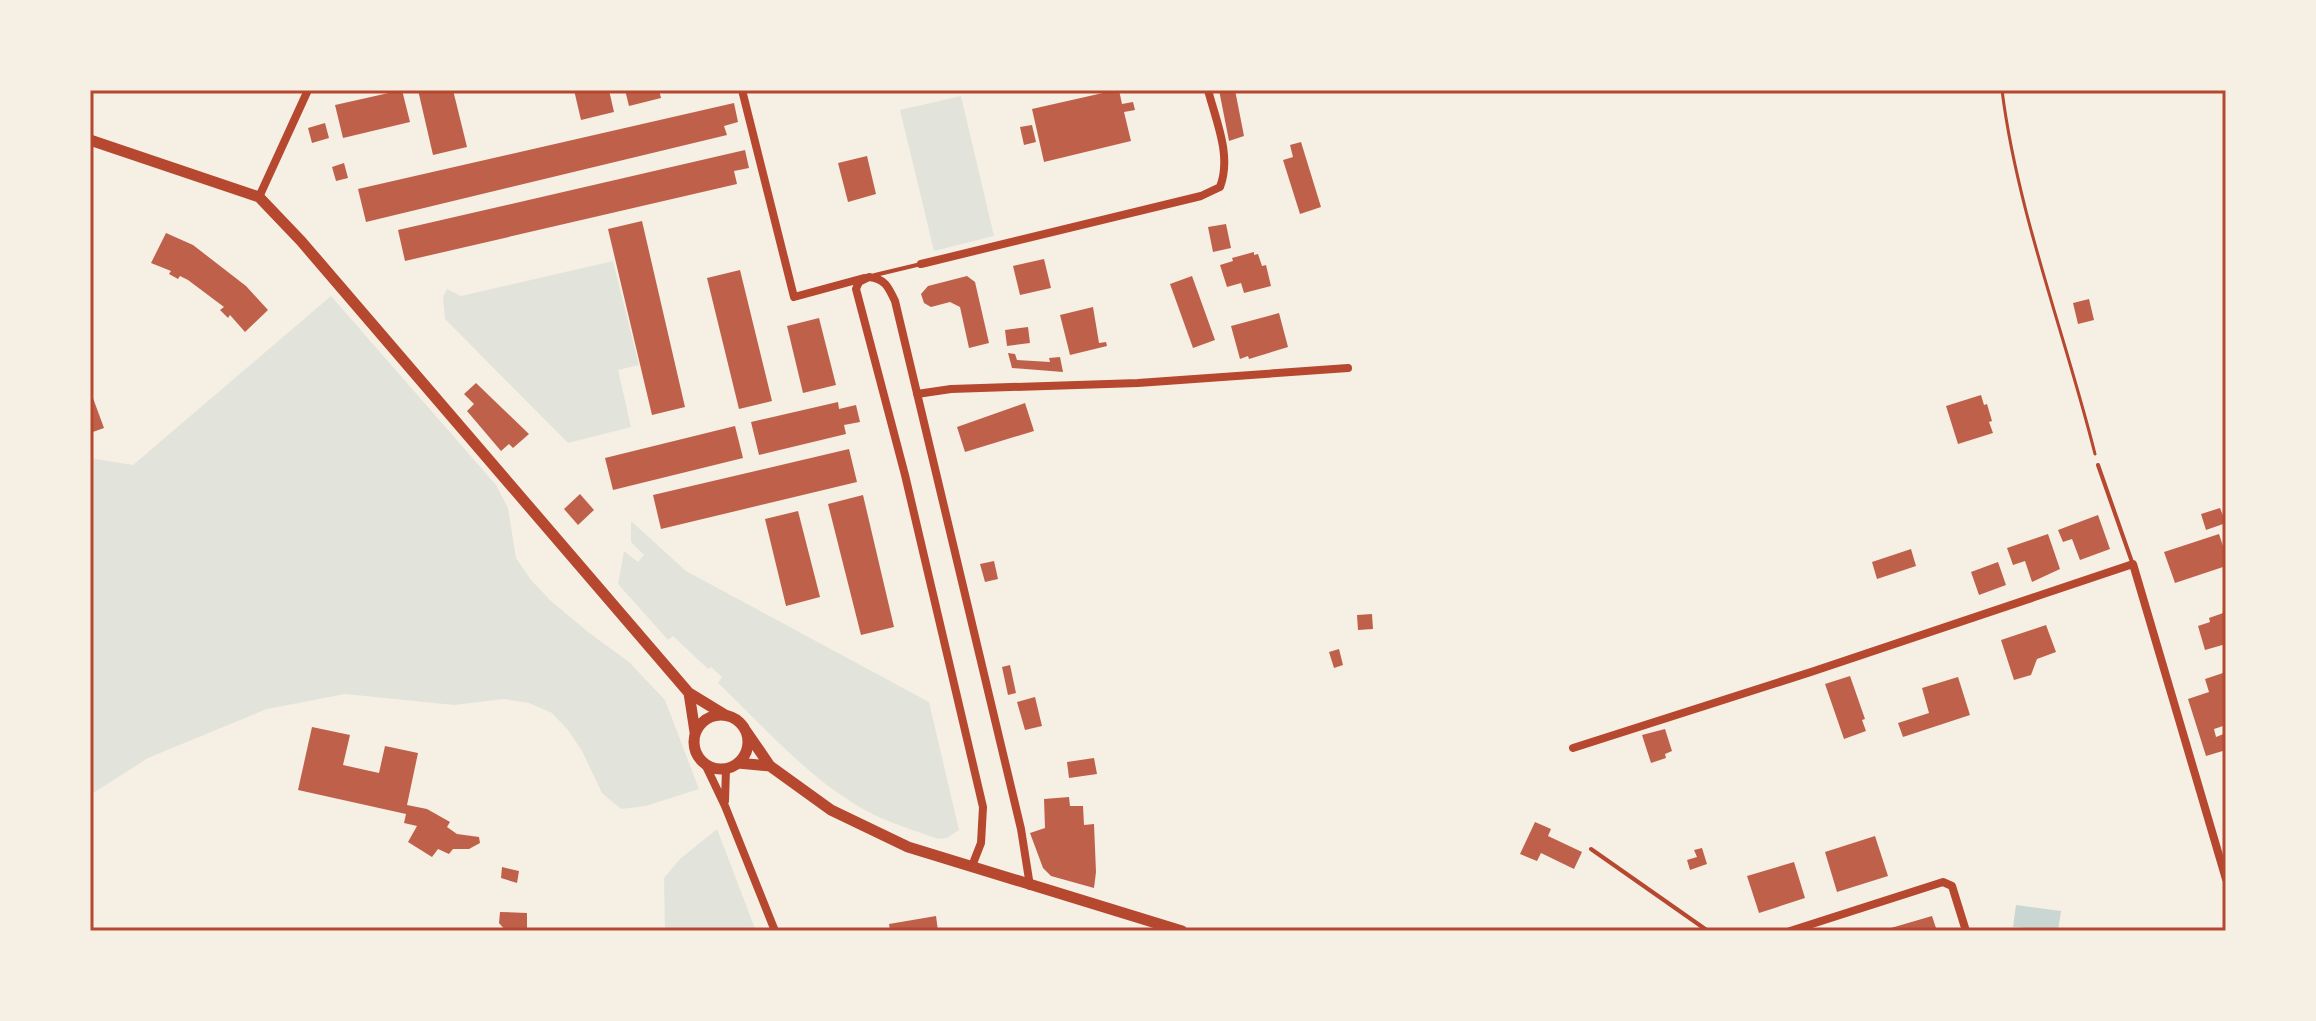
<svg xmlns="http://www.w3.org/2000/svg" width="2316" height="1021" font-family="Figtree,sans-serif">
<rect width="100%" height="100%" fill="#f6efe4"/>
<path fill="#e2e4dc" d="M961 96 994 236 934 251 900 110Z
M613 261 639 365 618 370 631 427 568 443 445 319 443 297 447 289 461 296Z
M331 296 496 485 508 508 516 558 531 580 550 600 588 632 629 662 665 700 699 789 646 806 621 809 602 793 582 751 568 730 552 713 529 703 504 699 454 705 345 694 267 709 148 758 90 795V458L133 465Z
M631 521 686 571 929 702 959 830 947 838 938 839C913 830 886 822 863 809 807 777 764 727 718 683L722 677 711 667 708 669 673 636 668 640 618 584 624 551 638 562 644 555 631 542Z
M717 829 756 931H665L664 878 680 859Z"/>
<path fill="#c9d6d2" d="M2016 905 2061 911 2058 931 2013 927Z"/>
<path fill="#bf614a" d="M402 90 410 122 343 138 335 105Z
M418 90H453L467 147 433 155Z
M574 90H609L614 112 581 120Z
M625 90H659L661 98 629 106Z
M1116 90H1119L1122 104 1133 102 1135 110 1124 112 1131 141 1044 162 1032 109Z
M1219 90H1235L1244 136 1229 141Z
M734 103 738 122 724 126 727 135 366 222 358 189Z
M325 123 329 138 312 143 308 128Z
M1032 125 1036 142 1024 145 1020 127Z
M1301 142 1321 207 1300 214 1283 160 1293 157 1290 145Z
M745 150 749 168 734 171 737 184 405 261 398 230Z
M867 156 876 194 848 202 838 163Z
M344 163 348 178 336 181 332 167Z
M642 221 685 407 652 415 608 229Z
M1226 224 1231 248 1213 252 1208 227Z
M166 233 193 245 246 286 268 310 245 332 230 315 228 318 220 310 224 307 188 280 180 276 178 279 169 274 171 271 151 263Z
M1254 252V255L1258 254 1262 266 1266 265 1271 286 1244 293 1241 283 1227 287 1220 265 1233 261 1232 258Z
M1044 259 1051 288 1020 295 1013 266Z
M740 270 772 401 739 409 707 278Z
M967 276 975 282 989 343 969 348 960 307 950 302 931 307 924 303 921 294 928 286Z
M1192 276 1215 340 1193 348 1170 284Z
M2089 299 2094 320 2078 324 2073 303Z
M1093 307 1099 343 1106 342 1107 346 1070 355 1060 315Z
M1279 313 1288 347 1249 359 1248 356 1240 359 1231 326Z
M819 318 836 385 803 393 787 326Z
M1028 327 1030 343 1007 346 1005 330Z
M1008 353 1015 354 1017 360 1050 362 1049 358 1060 357 1063 372 1012 368Z
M476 383 529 434 513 448 509 444 501 451 467 411 474 404 464 394Z
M90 390 104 428 90 433Z
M1981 395 1984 405 1987 404 1992 421 1989 422 1993 433 1958 444 1946 406Z
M838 402 839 409 856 405 860 422 844 425 846 434 759 455 751 422Z
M1025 403 1034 431 965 452 957 427Z
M735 426 743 458 613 490 605 458Z
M849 449 857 482 661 529 653 495Z
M580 494 594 510 578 525 564 509Z
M863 495 894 627 861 635 828 504Z
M2220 508 2226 523 2206 530 2201 514Z
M798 511 820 597 786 606 765 519Z
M2098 515 2110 549 2080 560 2072 539 2063 542 2058 530Z
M2048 534 2060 569 2032 582 2025 561 2013 565 2007 548Z
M2219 534 2226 555V566L2175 583 2164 552Z
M1911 549 1916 566 1877 579 1872 562Z
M994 561 998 579 985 582 980 564Z
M1998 562 2006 585 1979 595 1971 572Z
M2226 612V644L2205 650 2198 626 2210 622 2209 618Z
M1372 614 1373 629 1358 630 1357 615Z
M2046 625 2056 652 2037 659 2031 675 2014 680 2001 640Z
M1339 649 1343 665 1334 668 1329 652Z
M1010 665 1016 693 1008 695 1002 667Z
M2226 672V691L2224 692 2226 725 2214 729 2216 737 2226 733V750L2206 756 2188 699 2209 692 2205 679Z
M1850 676 1865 719 1862 720 1866 731 1844 739 1825 684Z
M1958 677 1970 715 1903 737 1898 723 1929 713 1922 688Z
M1035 697 1042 726 1025 730 1017 702Z
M312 727 350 735 343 765 379 773 385 746 418 753 407 805 427 809 450 822 447 827 457 834 479 837 480 843 469 849H453L449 854 438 849 432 857 408 842 417 826 404 823 406 814 298 790Z
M1665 729 1672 751 1665 754 1666 758 1651 763 1642 735Z
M1094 758 1097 774 1069 778 1067 762Z
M1069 797 1070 806H1083L1084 825 1094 824 1096 872 1094 888 1051 876 1043 868 1030 833 1045 828 1044 799Z
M1535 822 1551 829 1548 836 1582 852 1574 869 1541 853 1537 861 1520 854Z
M1875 836 1888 876 1837 892 1825 852Z
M1702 848 1707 864 1690 870 1687 860 1697 857 1694 850Z
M1794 862 1805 898 1759 913 1747 876Z
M502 867 519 871 517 883 501 878Z
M500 912 527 913V931H506L499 923Z
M936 916 938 931H890L889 924Z
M1932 916 1937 931H1885L1884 930Z"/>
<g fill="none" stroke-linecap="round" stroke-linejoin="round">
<path stroke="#b5482f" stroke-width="3" d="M2002 90C2017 211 2065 334 2095 454"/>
<path stroke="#b5482f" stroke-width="4" d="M875 275 921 264
M2098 465 2132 562
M1591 849 1708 931"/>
<path stroke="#b5482f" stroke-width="8" d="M742 90 794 297 864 278
M259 197 308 90
M921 264 1201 196 1220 187C1232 156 1216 121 1208 90
M917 394 951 389 1138 383 1348 368
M1573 748 1811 672 2133 564 2226 879
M705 764 725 806 775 931
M725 801 726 769
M972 866 981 843 983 807 905 475 856 289 859 282 869 277C885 279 888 286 895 301L1021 829 1030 886
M1790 931 1943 882 1952 886 1966 931"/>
<path stroke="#b5482f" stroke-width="11" d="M90 140 259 197 301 241 689 693 725 715
M689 693 695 732
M694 742a27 27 0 1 1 54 0a27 27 0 1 1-54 0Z
M746 731 770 766 831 810 908 847 1182 931
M738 763 770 766"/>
</g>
<rect width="2316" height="1021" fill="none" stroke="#f6efe4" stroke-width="184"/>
<rect x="92" y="92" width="2132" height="837" fill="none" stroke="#b5482f" stroke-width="3"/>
</svg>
